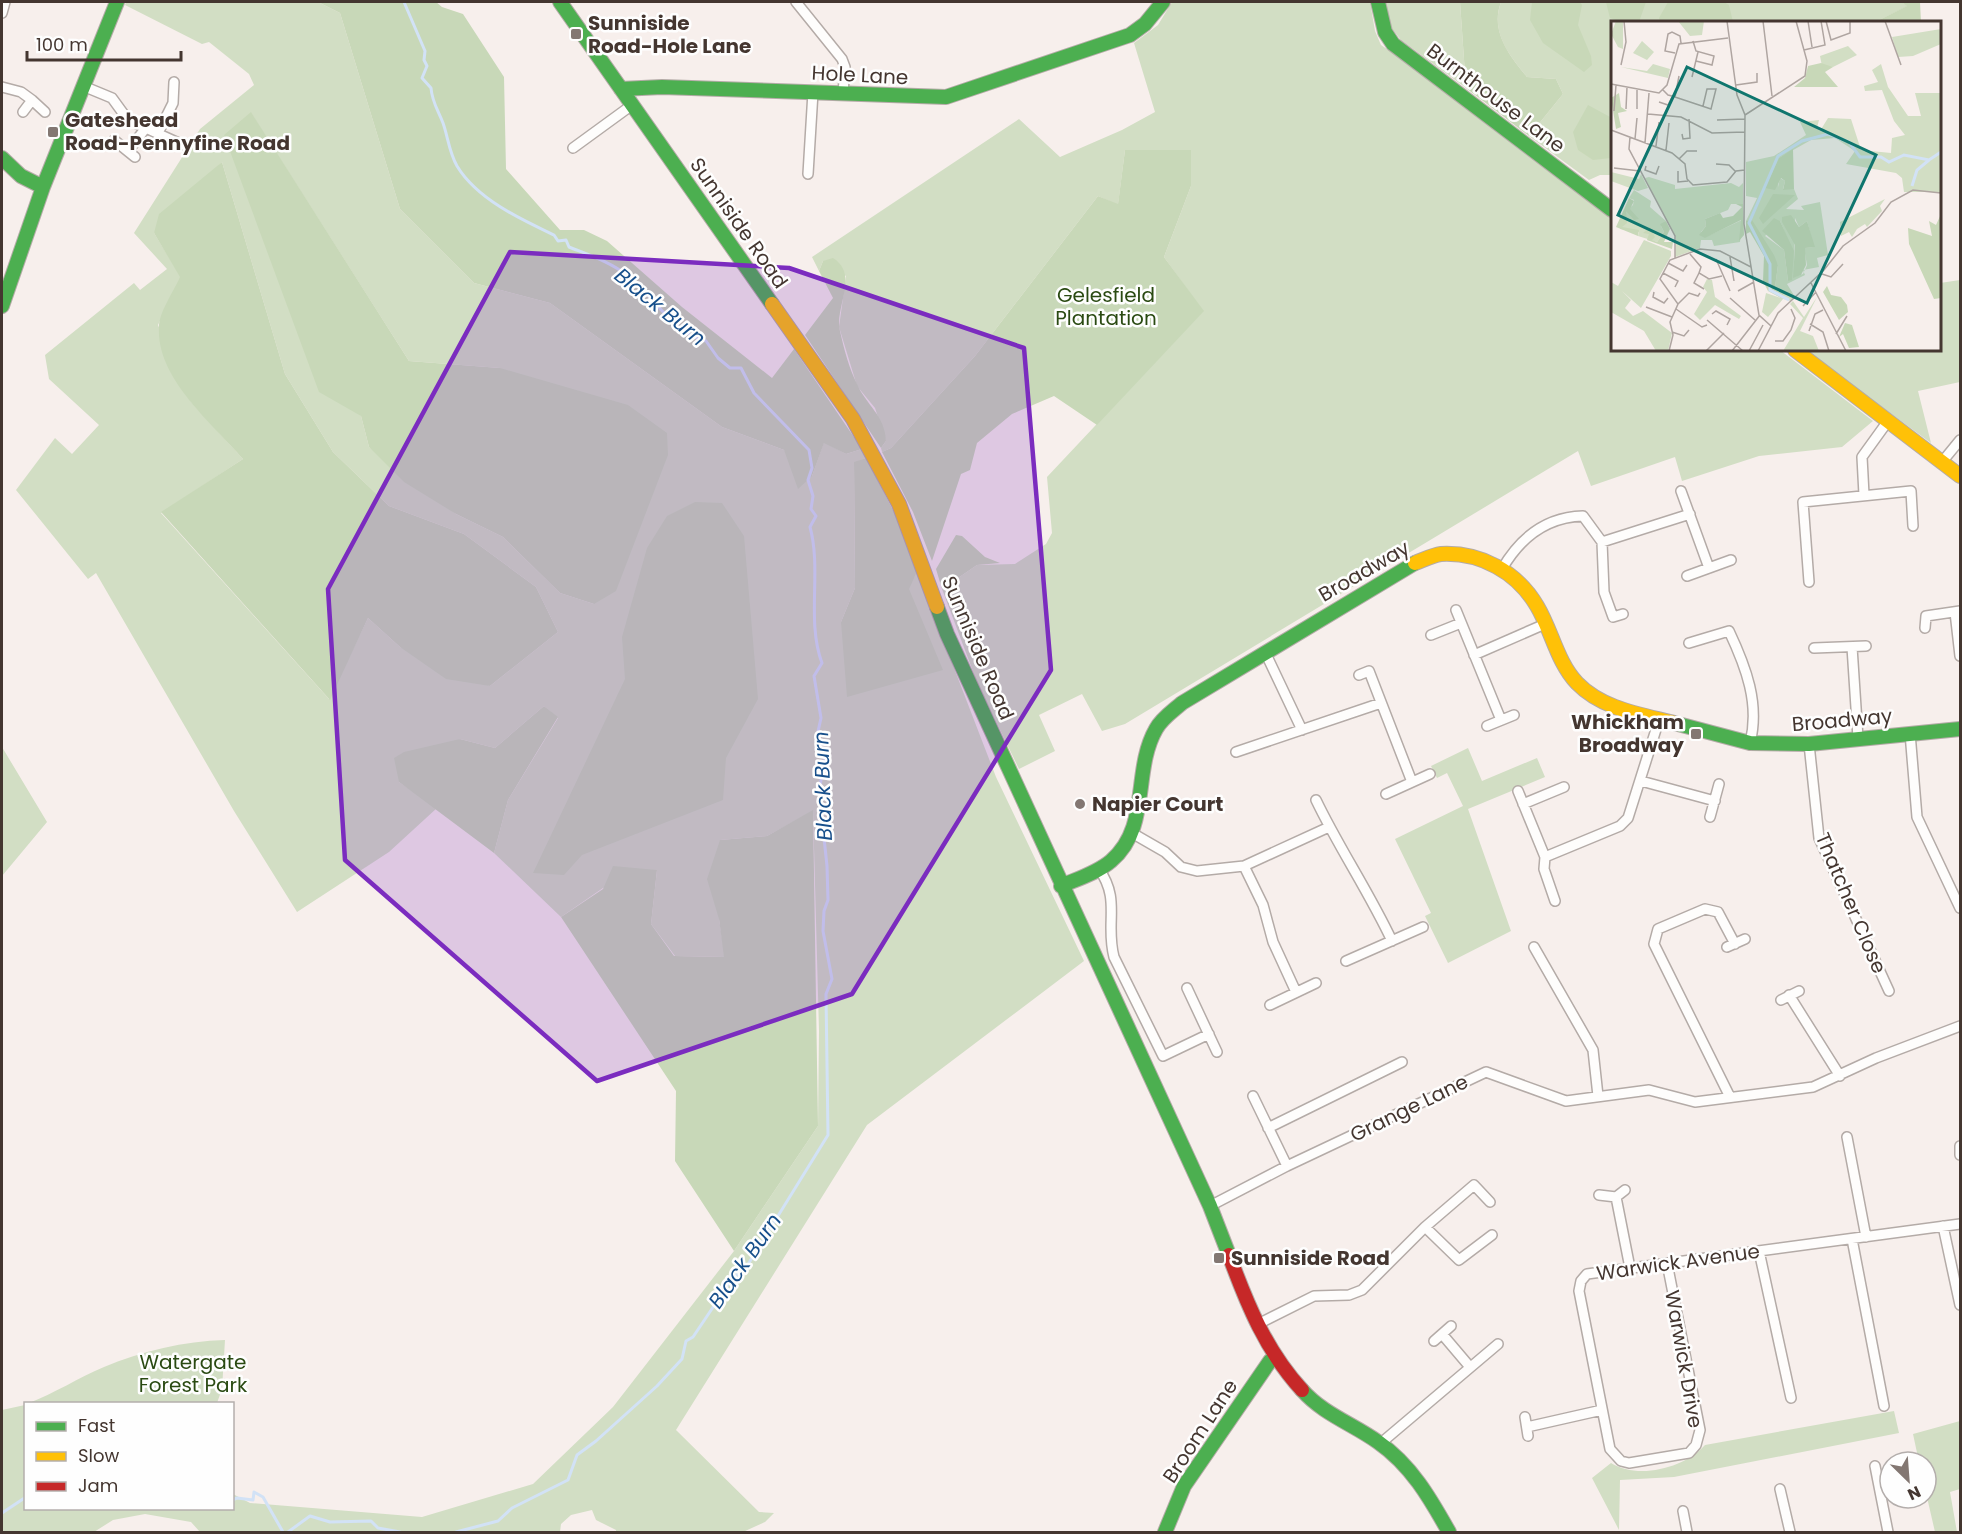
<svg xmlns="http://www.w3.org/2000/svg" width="1962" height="1534" font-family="Poppins,sans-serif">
<rect width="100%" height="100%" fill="#f7efec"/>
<path fill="#d2dec4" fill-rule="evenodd" d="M126 2H318L340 13 400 209 474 283 550 303 722 427 784 450 812 476 824 442 846 454 862 449 866 458 854 463 855 588 841 622 942 670 908 589 917 572 996 777 1084 961 867 1125 676 1430 759 1512 774 1513 765 1522 743 1532H616V1530L596 1520 592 1510 571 1515 561 1524 560 1532H200L191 1522 145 1514 113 1520 94 1532H2V1410L25 1405 26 1508H232L233 1494 250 1503 422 1517 533 1484 613 1407 734 1251 818 1126 819 1031 813 811 767 836 720 840 719 919 725 957 675 956 651 924 657 870 603 888 561 917 494 853 508 800 558 718 544 706 495 748 460 739 399 782 437 808 389 852 297 912 234 811 96 573 88 579 16 490 55 438 72 454 99 425 49 379 45 355 134 283 140 290 167 269 134 233 200 129 254 85 249 74 209 42 202 44 125 5ZM251 113 409 361 500 368 594 604 560 593 503 537 456 514 369 447 361 416ZM222 162 285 374 333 452 389 506 464 534 536 587 558 632 490 686 400 647 368 618 329 699 161 513 243 459 191 402 158 325 181 277 154 233Z
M1172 2H1370L1375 31 1381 45 1440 86 1612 219V350H1780L1873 421 1842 447 1759 456 1682 481 1675 457 1591 486 1578 451 1125 724 1102 731 1082 694 1039 715 1055 751 1019 769 977 682 942 589 977 565 1015 564 1046 544 1052 533 1047 477 1203 311 1164 257 1191 186V151L1125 150 1118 205 1098 196 975 356 891 448 882 452 881 448 886 441 875 408 857 386 839 327 846 276 823 261 819 271 812 257 1019 119 1060 157 1122 130 1155 112 1134 43 1158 25Z
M1385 2H1460L1466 88 1401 40 1390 26Z
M1501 2H1901L1908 6 1875 22H1612V175H1600L1589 180 1529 136 1563 94 1556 79 1527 77C1509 55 1490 32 1501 2Z
M1960 280V382L1918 391 1931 443 1806 351 1940 350V283Z
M2 747 47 822 2 876Z
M1468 748 1482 781 1537 758 1545 777 1468 809 1511 931 1448 963 1425 916 1431 913 1395 839 1463 806 1447 773 1437 778 1431 766Z
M225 1340 222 1389 217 1403H29C55 1393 78 1378 104 1367 142 1351 184 1341 225 1340Z
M1894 1411 1899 1433 1674 1477 1620 1480 1619 1530 1592 1478 1611 1463C1638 1480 1685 1468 1705 1445Z
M1960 1421V1489L1950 1492 1957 1532H1935L1926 1493V1462H1919L1913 1434Z"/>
<path fill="#c8d8b8" d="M318 2H436L442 7 463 14 504 77 506 169 560 230H584L607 241 682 307 772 378 794 349 862 449 846 454 824 443 812 476 798 489 784 450 722 427 550 303 474 283 400 209 340 13Z
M1460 2H1501C1490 31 1509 55 1527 77L1556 79 1563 94 1529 136 1466 88Z
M1532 2H1580L1582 5 1578 25 1591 56 1592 65 1584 72 1543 43 1530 20Z
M1606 2H1646L1639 22H1622L1610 18Z
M1668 2H1724L1729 5 1733 22H1660L1659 18Z
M1901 2H1920L1921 22H1875L1907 6Z
M1588 105 1612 118 1611 158 1593 160 1578 150 1573 132Z
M251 112 409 361 500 368 628 405 667 433 668 455 616 591 594 604 560 593 503 537 456 514 404 482 369 447 361 416 319 392 224 135Z
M1125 150H1191V186L1164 257 1204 311 1097 425 1054 396 1012 414 977 443 970 470 961 474 932 561 913 512 882 452 891 448 975 356 1098 196 1118 204Z
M222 162 285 374 333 452 389 506 464 534 536 587 558 632 490 686 446 679 400 647 368 618 330 700 161 512 243 459C212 423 156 378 159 327 159 312 174 291 180 277L154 233 159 214Z
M833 258C860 275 834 307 840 331 844 349 849 368 857 384 866 405 885 415 886 441L881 448 805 335 833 298 819 271 823 261Z
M866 458 895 514 917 572 909 589 943 670 847 697 841 622 855 588 854 462Z
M695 502 722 503 744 536 758 699 726 758 723 800 582 855 564 875 533 873 625 679 622 637 647 548 667 516Z
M956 535 962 536 985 557 1000 563 977 565 942 589 936 569Z
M544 706 558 717 508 800 494 853 399 782 394 758 404 752 460 739 495 748Z
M813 810 818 1126 734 1251 675 1161 676 1091 561 917 603 889 613 866 657 870 651 924 674 956 724 957 719 919 707 879 720 840 767 836Z"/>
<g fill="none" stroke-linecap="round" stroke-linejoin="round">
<path stroke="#d2e2f6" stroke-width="3" d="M404 2 425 51 424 60 427 66 422 78 431 88C432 102 438 110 443 123 448 137 449 152 457 166 477 199 520 219 554 235L558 241 566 240 569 247C589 255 611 262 628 276 654 296 672 333 706 341L718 358 730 368H741L754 393 809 450 812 468 808 480 813 496 811 509 816 516 810 527C822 571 806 620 822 663L814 676 821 718 817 736 825 758 819 791 827 866 828 900 824 911 823 931 832 979 826 994 828 1135 747 1266 732 1279 693 1337 686 1341 682 1359 657 1386 596 1441 577 1455 568 1480 512 1508 498 1521 456 1532
M232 1500 237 1498 253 1500 254 1492 263 1497 283 1532
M2 1513 26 1497
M288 1532 310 1516 330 1522 371 1521 378 1528 400 1532"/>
<g stroke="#b4aba7" stroke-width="12">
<path id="street" d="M796 2 842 59 845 67 843 93
M2 13 5 2
M83 86 112 98 128 120 183 145
M2 87 21 92 32 100
M23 112 32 100 45 112
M158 133 173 103 174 82
M114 140 135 157
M573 148 632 105
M128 151 145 129
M808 174 813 92
M1942 462 1960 440
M1681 491 1709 568
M1864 495 1862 457 1888 421
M1602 542 1690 514
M1502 569C1520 538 1546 517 1583 516L1602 542 1604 592 1613 617 1623 614
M1687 576 1731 560
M1809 582 1803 502 1911 491 1913 526
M1456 610 1501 720
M1955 612 1960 656
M1925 628 1926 616 1960 611
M1431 635 1461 623
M1689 643 1729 631C1746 667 1760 704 1750 743
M1852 647 1858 738
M1814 648 1866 646
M1265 652 1302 730
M1474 655 1545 624
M1359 675 1369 671 1412 782
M1487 726 1514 715
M1910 733 1917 817 1960 908
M1809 744 1819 838 1889 991
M1236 752 1381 703
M1641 781 1715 801
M1518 791 1545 857 1544 869 1555 901
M1386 794 1430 774
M1316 800C1339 848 1369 892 1392 941
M1523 804 1564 787
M1710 817 1719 784
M1132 833 1165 852 1181 867 1197 871 1244 866 1329 827
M1545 857 1620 826 1628 818 1659 720
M1244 866 1263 905 1273 942 1296 992
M1099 869C1121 900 1105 923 1114 957L1163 1056 1209 1034
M1534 947 1593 1050 1598 1096
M1727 947 1745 939
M1346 961 1423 927
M1187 988 1217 1052
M1789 995 1840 1076
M1781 1000 1799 991
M1270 1005 1316 983
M1253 1096 1287 1166
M1730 1097 1654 944 1658 929 1705 909 1718 912 1735 944
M1268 1128 1402 1062
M1847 1137 1866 1237
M1960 1146V1155
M1599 1195 1616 1197 1625 1190
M1616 1197 1630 1268
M1210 1206 1287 1166 1486 1072 1566 1101 1649 1090 1695 1102 1813 1087 1876 1058 1960 1026
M1943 1226 1960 1305
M1425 1227 1459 1260 1492 1235
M1852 1239 1884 1406
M1759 1251 1791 1398
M1667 1263 1700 1430 1696 1445 1689 1453 1629 1463 1621 1461 1610 1449 1579 1291 1581 1281 1587 1274 1960 1224
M1258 1324 1314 1296 1349 1295 1362 1290 1425 1227 1474 1185 1490 1202
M1442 1334 1470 1367
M1434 1341 1451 1326
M1525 1417 1528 1436
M1527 1427 1602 1410
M1381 1443 1498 1344
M1875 1466 1888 1532
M1780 1489 1790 1532
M1683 1511 1687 1532"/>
</g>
<g stroke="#b4aba7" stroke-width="16">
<path id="fast" d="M560 2 772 304
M1378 2 1385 32 1393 44 1612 210
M621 89 662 87 946 97 1130 35 1145 24 1163 2
M2 158 21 176 43 187
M2 306 43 187 117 2
M937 607 947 634 1210 1206 1229 1255
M1678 724 1750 743 1809 744 1960 729
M1061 886C1077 879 1097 873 1111 861 1151 827 1132 771 1156 729 1162 718 1173 711 1182 703L1415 563
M1302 1390C1323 1414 1353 1424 1378 1442 1411 1465 1430 1498 1449 1532
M1165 1532 1184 1486 1270 1361 1276 1357"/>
</g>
<g stroke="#b4aba7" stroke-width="16">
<path id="slow" d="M772 304 853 419 899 504 937 607
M1795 350 1960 476
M1415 563C1423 560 1433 555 1441 554 1481 552 1517 572 1537 606 1552 631 1557 662 1577 683 1603 710 1644 715 1678 724"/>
</g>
<g stroke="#b4aba7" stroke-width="16">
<path id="jam" d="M1229 1255C1247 1304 1266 1351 1302 1390"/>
</g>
<use href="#street" stroke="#fefdfc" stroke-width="9"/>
<use href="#fast" stroke="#4caf50" stroke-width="14"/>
<use href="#slow" stroke="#ffc107" stroke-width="14"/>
<use href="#jam" stroke="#c62828" stroke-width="14"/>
</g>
<path fill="#7b2cbf" fill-opacity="0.2" stroke="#7b2cbf" stroke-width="4.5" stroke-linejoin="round" d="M510 252 789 268 1024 348 1051 670 852 994 597 1081 345 860 328 589Z"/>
<g fill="#837772" stroke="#fefefe" stroke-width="2">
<rect x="570" y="28" width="12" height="12" rx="3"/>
<rect x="47" y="126" width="12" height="12" rx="3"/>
<rect x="1690" y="728" width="12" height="12" rx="3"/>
<circle cx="1080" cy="804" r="6"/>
<rect x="1213" y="1252" width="12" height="12" rx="3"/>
</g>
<g text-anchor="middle" stroke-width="5" stroke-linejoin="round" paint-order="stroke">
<g font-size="20" font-weight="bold" fill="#443630" stroke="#fefefe" text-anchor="start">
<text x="588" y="30">Sunniside<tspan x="588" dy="23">Road-Hole Lane</tspan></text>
<text x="65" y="127">Gateshead<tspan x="65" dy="23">Road-Pennyfine Road</tspan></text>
<text x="1684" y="729" text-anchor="end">Whickham<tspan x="1684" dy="23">Broadway</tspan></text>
<text x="1092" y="811">Napier Court</text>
<text x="1231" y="1265">Sunniside Road</text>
</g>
<g font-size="20" fill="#443630" stroke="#fefefe">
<text transform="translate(860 75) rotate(3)" y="7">Hole Lane</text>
<text transform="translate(1496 98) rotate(37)" y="7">Burnthouse Lane</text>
<text transform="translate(739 223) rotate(55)" y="7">Sunniside Road</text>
<text transform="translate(1364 571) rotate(-30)" y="7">Broadway</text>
<text transform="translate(978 648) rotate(67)" y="7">Sunniside Road</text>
<text transform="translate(1842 720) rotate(-5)" y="7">Broadway</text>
<text transform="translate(1851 903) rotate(67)" y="7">Thatcher Close</text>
<text transform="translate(1409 1108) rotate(-26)" y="7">Grange Lane</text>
<text transform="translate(1678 1262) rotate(-8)" y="7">Warwick Avenue</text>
<text transform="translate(1684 1359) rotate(80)" y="7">Warwick Drive</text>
<text transform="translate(1200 1431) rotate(-57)" y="7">Broom Lane</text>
</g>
<g font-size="20" fill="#2a4a12" stroke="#fefefe">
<text x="1106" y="302">Gelesfield<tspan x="1106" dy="23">Plantation</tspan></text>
<text x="193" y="1369">Watergate<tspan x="193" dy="23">Forest Park</tspan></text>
</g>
<g font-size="21" font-style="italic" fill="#174f8b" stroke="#fefefe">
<text transform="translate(660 307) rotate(39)" y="7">Black Burn</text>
<text transform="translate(823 786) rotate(-92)" y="7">Black Burn</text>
<text transform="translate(745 1261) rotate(-55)" y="7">Black Burn</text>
</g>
</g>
<g transform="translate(1611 21)">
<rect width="330" height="330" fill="#f7efec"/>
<path d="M5 0H12V28L7 26 0 13ZM67 0H93L91 14 79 15ZM330 8V23L302 35 287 36 281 16ZM31 20 43 31 36 39 22 32ZM237 25 246 34 222 46 211 45 209 35ZM42 43 59 48 57 57 10 46 36 50ZM270 43 277 66 297 95H310L304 72H330V171H293L291 157 285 152 235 143 244 130 224 117 200 119 168 137 167 166 169 157 174 160 172 168H183L187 178 175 188 193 189 190 185 209 181 217 234 206 237 208 246 192 249 194 254 176 263 184 276 180 280 172 278 157 296 151 291 155 272 170 277 164 266 167 244 146 209 135 200 146 177 135 175V141L163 135 195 114 189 101 208 99 206 107 209 110 217 97 240 98 250 129 280 132 281 117 294 114 283 100 271 69 254 70 253 65 267 61 261 49ZM184 197 188 206 196 200 203 226 193 227 196 244 192 253 183 256ZM169 200 180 226 177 260 173 229 154 215ZM0 151 28 158 30 153 37 167 27 170 0 160ZM38 156 64 164V168L120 162 128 166 132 162V183H120L117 189 94 198 95 205 90 211 99 214 131 199 129 221 103 225 101 219H90L89 227 64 236 65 217 34 157ZM23 169 40 180 39 186 55 200 50 205 53 211 46 221 27 215 28 211 9 208 15 190 22 184 23 179 18 177ZM274 178 269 185 271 190 256 206 254 203 246 208 241 216 238 211 230 215 229 201ZM33 219 60 230V235L30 287 11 270 20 279 14 287 22 295 32 290 61 312 57 330H45L33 310 0 291V261L7 265ZM96 258 101 259 104 276 130 295 128 298 104 284 87 301 89 299 83 293 96 271 92 266ZM206 276 189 310 202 315 208 330H172L192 297 179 283 182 280 193 296Z" fill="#d2dec4" fill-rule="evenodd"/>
<path d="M210 42 222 46 214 51 227 66H183L194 57 197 45ZM8 72 10 86 16 90 7 92 10 106 5 108 0 77ZM182 128 183 168 172 169 174 160 170 157 164 169 154 167 168 137ZM162 173 184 174 152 203 148 197ZM18 177 23 180 19 188 28 198 23 199 15 190 16 202 11 206 28 209 27 215 5 206ZM125 183H132L133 214 128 220 130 199 94 217 88 214 95 205 94 198 109 192 112 197 122 195 131 186ZM330 193V277L323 278 298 223 297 207 321 215 318 200 325 204ZM180 194 188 206 196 200 204 226 194 227 195 244 190 254 182 257 184 224 171 201V196ZM163 197 169 200 183 230 181 259 177 260 173 229 151 210ZM141 199 163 234 167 244 164 266 173 274 170 277 157 270 152 260 153 235 139 211 135 213V200ZM55 200 59 208 53 221H62L61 228 36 219 38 213 32 212 39 206 44 216 41 219 46 221 53 211 49 203ZM216 265 220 274 230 276 236 284 237 291 228 299 212 271ZM234 302 241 304 248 326 238 327 232 313 228 316Z" fill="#c8d8b8"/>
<path fill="none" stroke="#d2e2f6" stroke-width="3" d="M301 165 306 149 318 139M178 279 159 269V243L138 202 167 135 191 120 217 113 238 121 249 136H270L278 141 293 134 318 139 330 131"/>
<path fill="none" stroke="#afa5a1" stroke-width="1.5" d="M116 0 126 74 134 94 133 203 148 294 160 305M152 0 161 75M197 0 201 26M215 0 220 19 239 12V0M274 0 290 44M82 20 85 30 103 35 101 44 85 40M193 29 214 24 210 0M64 32 54 30 57 13 61 11 69 15 70 22M10 44 15 21 13 0M81 56 87 31M0 63 48 72 56 64 68 23 117 17M125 64 146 61V52M52 69 57 74 61 75 100 88 105 68H96L92 85M64 76 68 55M48 81 57 84 61 76M15 88 16 66M26 88V69M3 90 5 64M37 93 70 96 101 112 134 111M134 94 194 55 196 40 185 0M106 99 134 98M0 109 61 132 74 143 76 158 82 164 116 161 125 150 134 149M71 113 72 118 79 117 78 98M19 116 18 128 64 215V237M24 118 26 97M34 122 38 72M45 125 48 101M55 129 58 102M68 138 76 130H86M105 143 118 144 124 150M35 145 34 149 45 153 48 145M3 147 29 150M67 150V161L77 160M79 233 90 246 88 252 98 258 111 255M119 236 123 260M105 238 119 270M57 242 72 250 76 244M52 252 67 260 64 266M88 252 83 262 93 268M211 253 220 256 232 243M200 262 235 330M127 270 143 261M43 271 42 276 53 282 57 277M119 277 144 299M67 283 78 272 87 275 89 272M192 285 205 271M35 286 61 296M65 288 91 306 96 304M101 293 105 290 119 298 116 304M96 299 132 330M199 303 212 311 218 330M198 310 204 293 212 289M61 311 73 315 78 309M225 313 236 295M164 320H172L180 309 184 297 180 288M58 330 62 314 59 301 67 283 49 258 59 239 89 228 109 230 140 246M95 330 113 312M121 330 149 294M138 330 152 304M147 330 167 292 213 249 232 225 264 202 280 181 302 169 330 172"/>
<path fill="#0f766e" fill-opacity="0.15" stroke="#0f766e" stroke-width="3" d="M76 46 265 134 196 282 7 194Z"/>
<rect width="330" height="330" fill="none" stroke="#443630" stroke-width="3"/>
</g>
<rect width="1962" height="1534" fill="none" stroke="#443630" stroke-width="6"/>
<rect x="24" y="1402" width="210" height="108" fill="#fefefe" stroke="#b4aeac" stroke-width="1.5"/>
<rect x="36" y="1422" width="30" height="9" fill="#4caf50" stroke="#b4aeac" stroke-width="1.5"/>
<text x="78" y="1432" font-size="18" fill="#443630">Fast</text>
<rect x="36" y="1452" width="30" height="9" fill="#ffc107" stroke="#b4aeac" stroke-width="1.5"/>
<text x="78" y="1462" font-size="18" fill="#443630">Slow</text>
<rect x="36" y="1482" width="30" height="9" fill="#c62828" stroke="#b4aeac" stroke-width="1.5"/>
<text x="78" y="1492" font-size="18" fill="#443630">Jam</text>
<g transform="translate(1908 1480) rotate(155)"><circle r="28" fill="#fefefe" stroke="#b4aeac" stroke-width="1.5"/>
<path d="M0-4.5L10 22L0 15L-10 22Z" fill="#837772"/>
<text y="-9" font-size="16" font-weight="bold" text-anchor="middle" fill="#443630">N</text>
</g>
<path d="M27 51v9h154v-9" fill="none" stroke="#443630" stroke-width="3"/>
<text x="36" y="51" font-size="18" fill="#443630" stroke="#fefefe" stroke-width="4.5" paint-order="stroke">100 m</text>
</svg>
